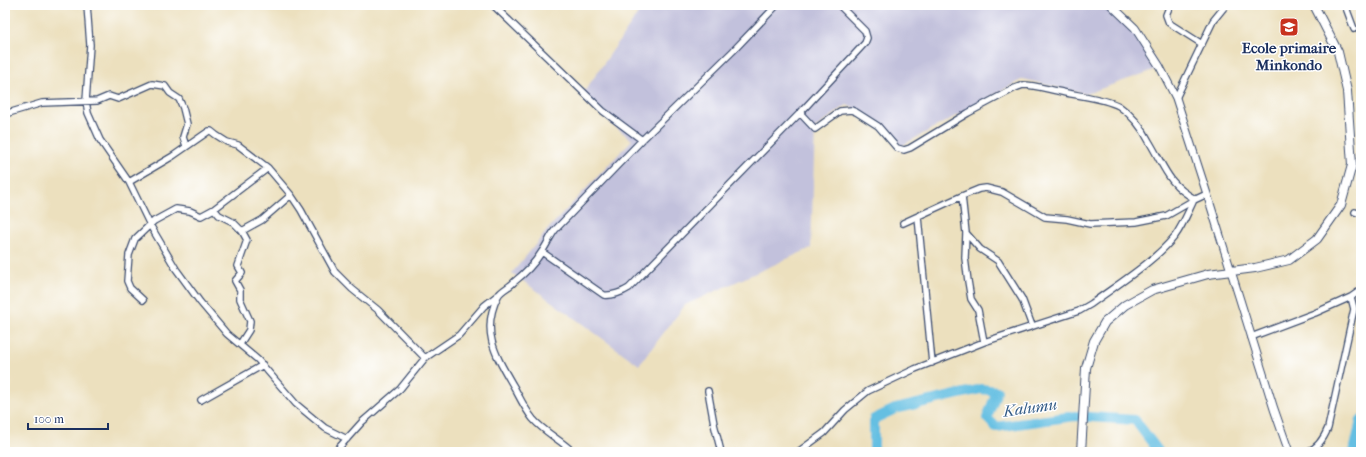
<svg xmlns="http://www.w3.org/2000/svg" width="1366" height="457" font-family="'IM FELL French Canon',serif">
<rect width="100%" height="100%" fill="#fff"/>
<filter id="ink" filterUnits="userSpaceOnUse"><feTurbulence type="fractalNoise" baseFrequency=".025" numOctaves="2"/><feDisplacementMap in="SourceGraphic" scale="8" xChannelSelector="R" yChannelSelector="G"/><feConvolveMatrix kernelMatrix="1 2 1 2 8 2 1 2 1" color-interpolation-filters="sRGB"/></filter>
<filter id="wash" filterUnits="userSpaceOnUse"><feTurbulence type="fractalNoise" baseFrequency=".012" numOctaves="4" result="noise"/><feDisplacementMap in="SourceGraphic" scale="16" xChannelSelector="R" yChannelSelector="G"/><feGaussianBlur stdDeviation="0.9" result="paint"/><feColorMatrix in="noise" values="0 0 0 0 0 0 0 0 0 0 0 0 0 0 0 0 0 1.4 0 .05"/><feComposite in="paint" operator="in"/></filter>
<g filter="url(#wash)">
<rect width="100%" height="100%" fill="#ece0be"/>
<path fill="#c2c1dc" d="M644 5H762L769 12 776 5H1105L1136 29 1160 68 1086 94 1023 79 901 146 876 120 847 105 815 128 811 248 685 305 639 365 512 273 550 227 632 140 612 124 582 95Z"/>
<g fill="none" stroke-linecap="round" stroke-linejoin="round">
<path stroke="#65bfe2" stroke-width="10" d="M874 452V419L895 409 981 389 997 391 987 418 996 427 1075 416 1135 420 1159 452
M1354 452 1361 420"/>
</g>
</g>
<g filter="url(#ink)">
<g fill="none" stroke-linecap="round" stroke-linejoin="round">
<g stroke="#3a4a6c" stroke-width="8">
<path id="minor" d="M87 5 90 45 86 101 88 113 100 140 129 182 150 225 176 269 200 302 227 334 258 360 296 404 325 428 347 439
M493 5 603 111 642 140 733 51 777 5
M1170 5 1166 15 1169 23 1202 44
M1345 5 1354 29
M1176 98 1213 21 1226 5
M800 113 815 129 840 111 851 110 856 112 878 126 897 148 904 150 910 148 968 113 1015 88 1023 85C1036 85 1050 90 1062 92 1079 96 1104 98 1119 106 1132 115 1143 129 1150 143 1165 168 1168 184 1195 199
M5 114 42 103 97 101 109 96 118 99 152 84 165 86 170 93 179 99 183 108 187 124 183 137 186 146
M268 168 291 195 301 210 335 272 352 289 378 310 425 358
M129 182 173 156 209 131H211L216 135 227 142 238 145 268 168 214 209 201 216 190 211 176 209 154 221 135 239 129 255 127 281 130 288 143 300
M962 196 966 233 980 249 998 261 1022 299 1032 326
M214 209 219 215 233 222 242 231
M1355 212 1361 214
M918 217 932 363
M903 223 962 196 979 189 986 188 1002 192 1045 217 1067 219 1090 224 1136 222 1166 216 1194 200
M966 233 965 258 968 281 971 299 978 310 984 342
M542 252 604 295C612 296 623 292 629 288L800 113 865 43 867 38 865 31 839 5
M1351 297 1361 290
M1251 337 1315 313 1351 297 1354 309 1328 428C1324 438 1318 448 1307 452
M240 344 249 330 250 321 240 299V290L235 281 242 273 238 266 247 240 242 231 262 220 291 195
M708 391 714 424 721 452
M201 400 263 365
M335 452 362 422 400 389 425 358 459 335 484 306 498 295
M573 452C561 440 544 432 533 419 525 409 520 398 514 387 496 356 480 332 498 296 501 290 510 287 514 282 524 274 534 264 541 253 547 245 549 238 555 230L642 140
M798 452 824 433 845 410 868 391 915 369 984 342 1079 311 1091 304C1118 284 1154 262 1175 236 1183 225 1188 212 1194 200L1207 194
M1070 452 1081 450"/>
</g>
<g stroke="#3a4a6c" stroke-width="9">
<path id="tertiary" d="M1111 5 1135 28 1160 67 1176 98 1207 194 1274 409 1289 452"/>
</g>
<g stroke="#3a4a6c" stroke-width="10">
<path id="secondary" d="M1081 452 1086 368 1094 341 1105 322 1125 305 1152 290 1208 274 1255 268 1289 260 1317 239 1341 205 1352 165 1347 91 1338 52 1314 5"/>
</g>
<use href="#minor" stroke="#fff" stroke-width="5.5"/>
<use href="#tertiary" stroke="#fff" stroke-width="7"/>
<use href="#secondary" stroke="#fff" stroke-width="8"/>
</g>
</g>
<defs>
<g id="school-square" transform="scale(1)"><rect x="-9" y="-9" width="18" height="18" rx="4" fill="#c8321e" stroke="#fff"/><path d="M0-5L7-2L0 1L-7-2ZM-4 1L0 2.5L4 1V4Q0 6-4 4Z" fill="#fff"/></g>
</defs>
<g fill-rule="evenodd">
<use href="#school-square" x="1289" y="27"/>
</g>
<g text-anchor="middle" stroke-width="3" stroke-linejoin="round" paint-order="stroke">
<g font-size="15" font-weight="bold" fill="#1b2f5e" stroke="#fff">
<text x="1289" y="53">Ecole primaire<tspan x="1289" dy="17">Minkondo</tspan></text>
</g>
<g font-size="16" font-style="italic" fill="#315a86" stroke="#fff">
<text transform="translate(1030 407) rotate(-8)" y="6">Kalumu</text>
</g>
</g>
<rect width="1366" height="457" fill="none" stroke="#fff" stroke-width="20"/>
<path d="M28 423v6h80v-6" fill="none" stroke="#1b2f5e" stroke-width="2"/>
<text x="34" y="423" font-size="12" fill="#1b2f5e" stroke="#ffffff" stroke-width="3" paint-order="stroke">100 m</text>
</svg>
